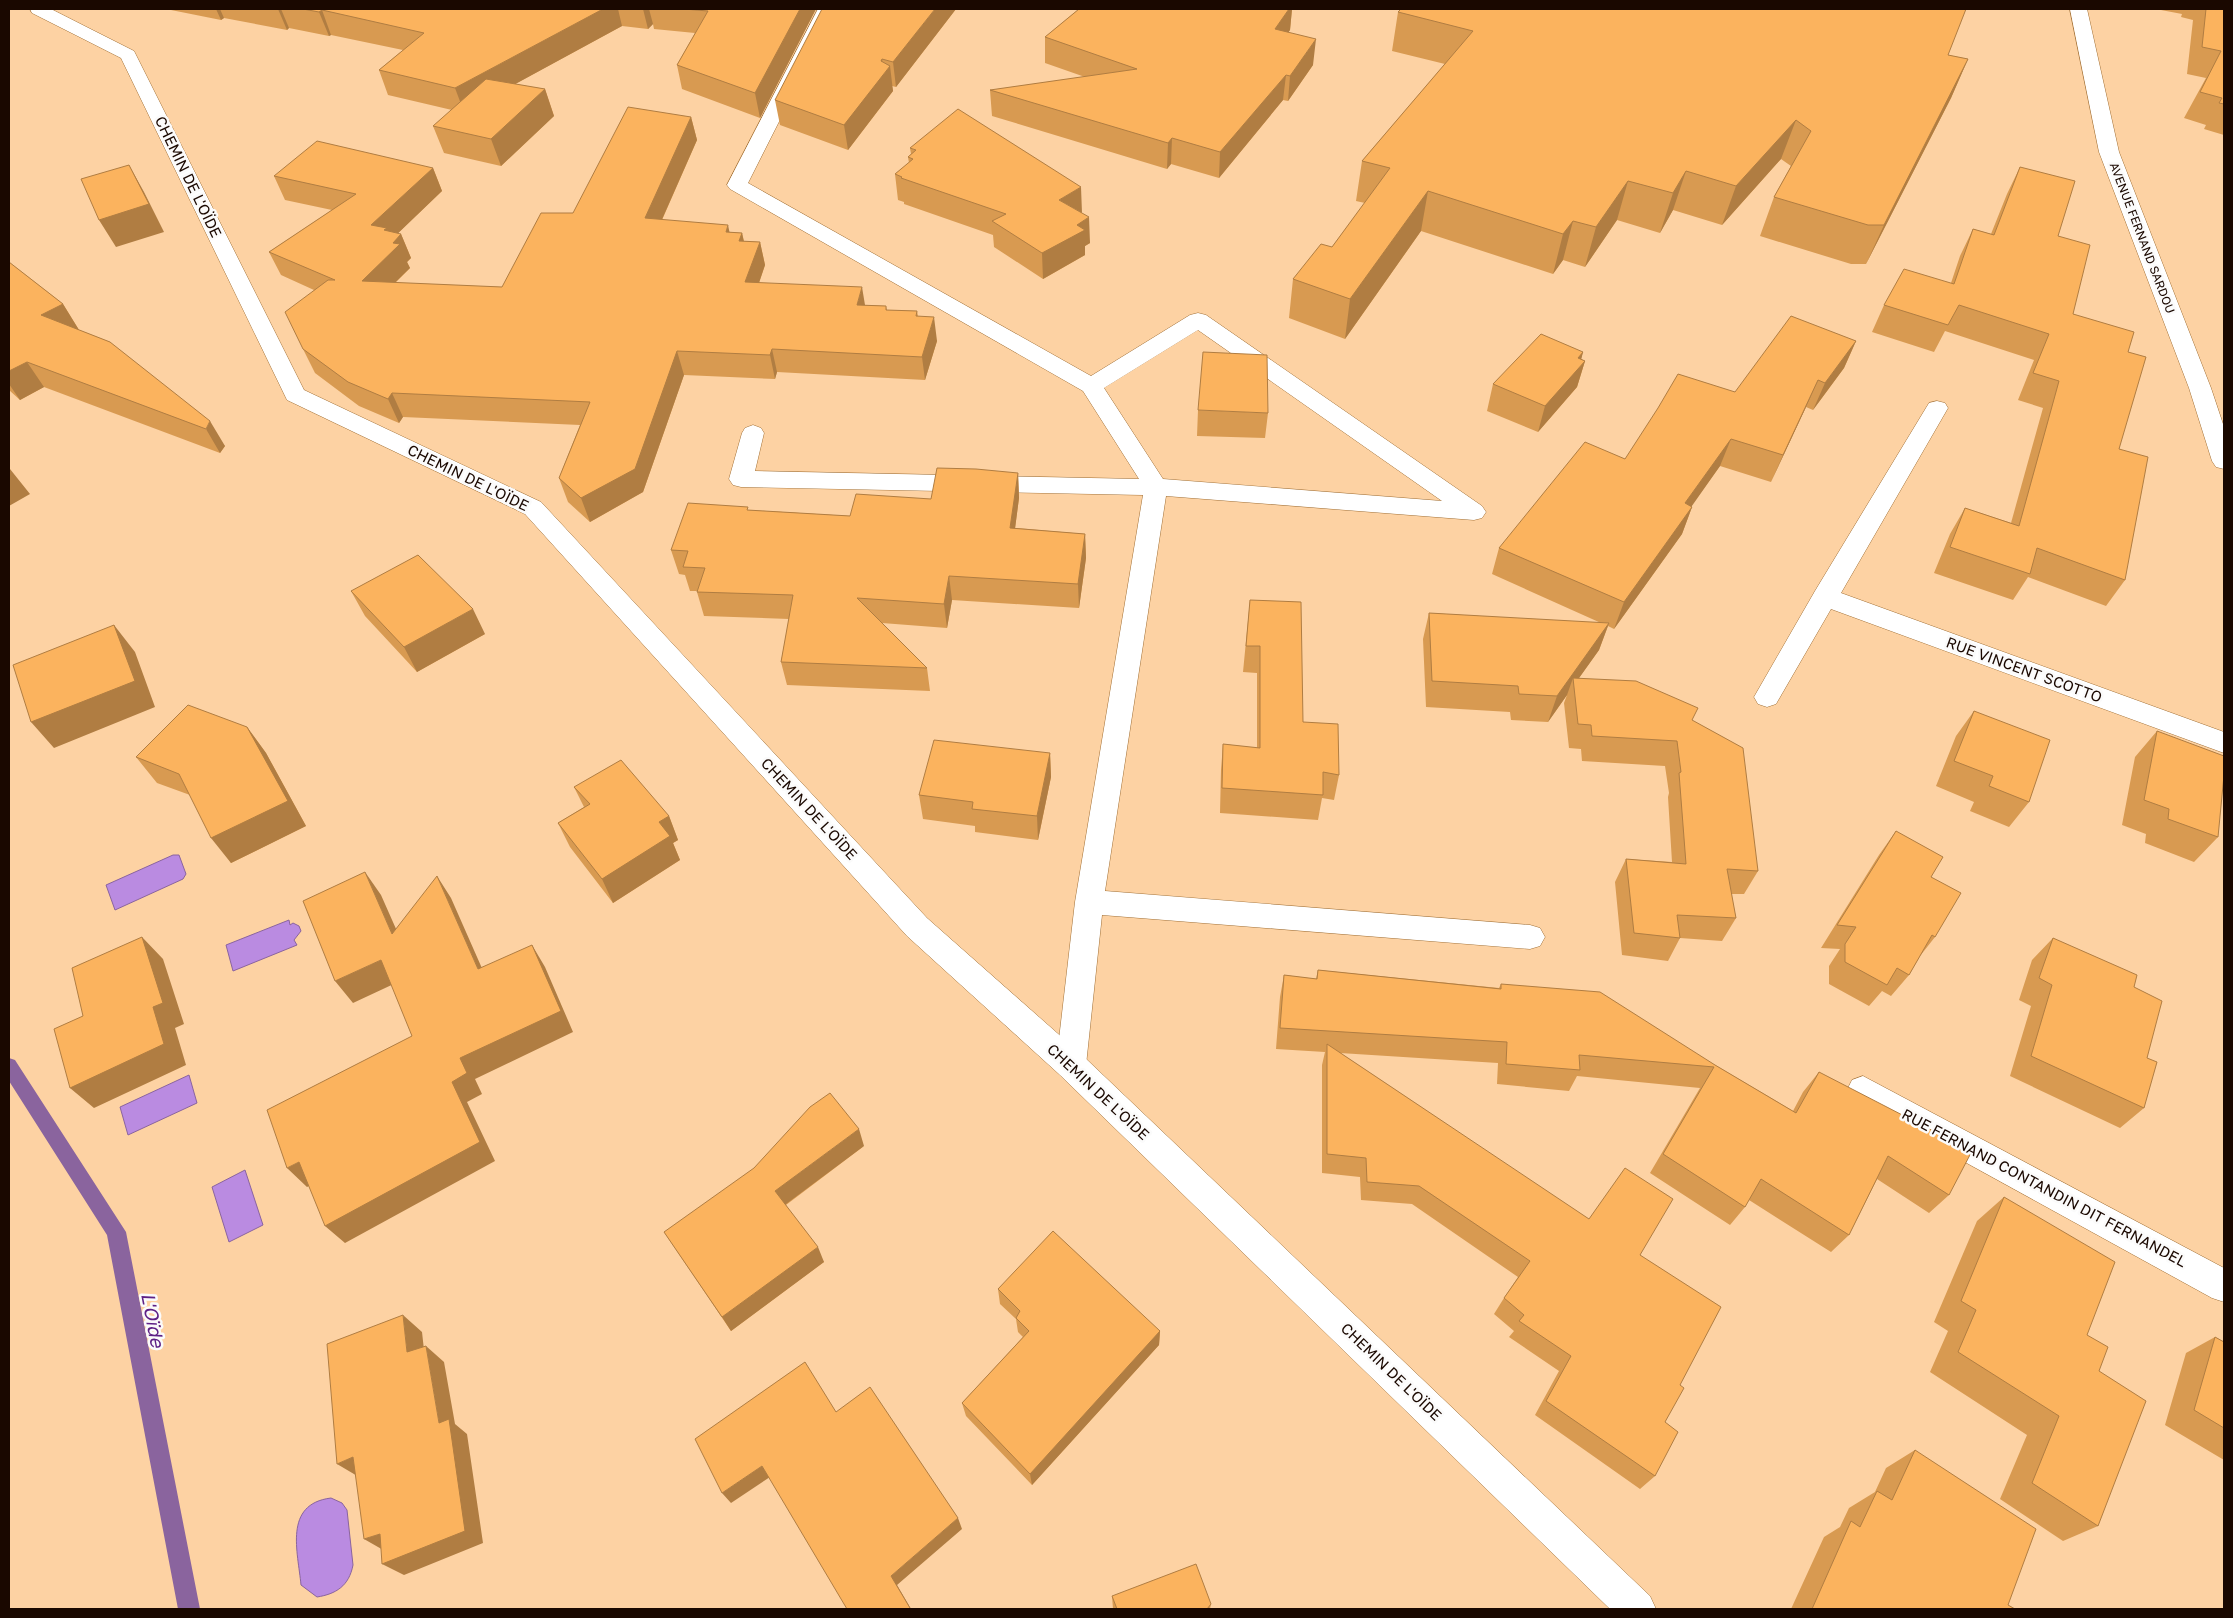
<svg xmlns="http://www.w3.org/2000/svg" width="2233" height="1618" font-family="'Golos Text',sans-serif">
<rect width="100%" height="100%" fill="#fdd2a3"/>
<path fill="#ba8be1" stroke="#8a649e" d="M173 855H179L186 874 183 879 115 910 106 885Z
M289 920 290 925 293 923 299 926 301 931 294 940 297 945 233 971 226 945Z
M189 1075 197 1103 128 1135 120 1107Z
M245 1170 263 1225 229 1242 212 1187Z
M331 1498 342 1503 347 1510 353 1565C349 1586 336 1594 317 1597L301 1585C298 1552 283 1504 331 1498Z"/>
<g fill="none" stroke-linecap="round" stroke-linejoin="round">
<path fill="#8a649e" fill-rule="evenodd" d="M9 1058 15 1060 126 1232 200 1609H178L107 1235 9 1081Z"/>
<g stroke="#a17036" stroke-width="1">
<path id="service" d="M818 9H836L748 183 1091 376 1190 315 1198 313 1206 315 1482 506 1486 512 1482 518 1474 520 1166 496 1105 891 1530 925 1540 928 1545 937 1540 946 1530 949 1102 915 1086 1065 1082 1075 1071 1079 1060 1075 1056 1065 1075 902 1143 495 741 487 733 485 729 479 742 433 745 428 753 425 761 428 764 433 755 471 1139 479 1083 391 730 189 727 185ZM1198 330 1442 501 1163 479 1104 388Z"/>
</g>
<g stroke="#a17036" stroke-width="1">
<path id="minor" d="M2070 9H2087L2119 152 2211 388 2224 427V469L2216 467 2212 461 2189 388 2099 152Z
M1937 401 1945 403 1948 408 1841 593 2224 732V753L1831 609 1776 704 1767 707 1758 704 1754 697 1815 591 1929 403Z
M1863 1076 2224 1268V1302L2212 1298 1852 1100 1847 1090 1852 1080Z"/>
</g>
<g stroke="#a17036" stroke-width="1">
<path id="tertiary" d="M30 9H51L134 51 304 390 541 502 927 918 1082 1055 1650 1596 1656 1609H1610L1060 1075 907 936 525 514 287 400 121 58 32 13Z"/>
</g>
<use href="#service" fill="#fff" fill-rule="evenodd"/>
<use href="#minor" fill="#fff" fill-rule="evenodd"/>
<use href="#tertiary" fill="#fff" fill-rule="evenodd"/>
</g>
<path fill="#d89a51" d="M166 9H816L760 118 682 89 677 65 695 33 654 29 653 24 648 29 622 26 515 84 545 89 554 116 501 166 444 153 433 126 452 110 388 95 379 70 403 50 331 35 329 36 289 28 287 30 224 18 221 20Z
M956 9 896 87 892 86 893 91 848 150 780 125 775 100Z
M1079 9H1292L1290 30 1288 32 1313 65 1288 101 1283 100 1219 178 1171 164 1167 169 992 116 990 90 1085 77 1045 63V37Z
M2161 9H2224V135L2204 129 2206 125 2184 118 2206 78 2187 74 2193 20 2181 17 2182 14 2161 10Z
M1398 12 1948 55 1968 59 1951 98 1866 264H1851L1760 236 1774 197 1791 166 1781 159 1722 225 1673 210 1660 233 1617 220 1585 267 1563 260 1553 274 1421 231 1345 339 1289 318 1293 279 1332 247 1365 203 1356 201 1362 161 1445 64 1392 51Z
M691 117 697 140 662 220 730 232 742 233 744 241 760 242 765 265 759 283 865 305 886 306 887 310 917 311 918 316 937 341 925 380 777 372 775 379 684 375 643 492 590 522 568 502 559 478 580 425 403 417 399 423 359 406 315 373 303 349 314 290 281 275 269 252 332 210 285 200 274 176 433 168 442 191 397 234H401L411 258 407 262 410 268 395 283 502 287 573 213Z
M910 148 1082 213 1090 243 1085 246V255L1043 279 994 247 993 235 904 204V202L898 200 895 174 909 163 908 157 911 154Z
M2020 167 2058 236 2073 314 2128 352 2119 449 2125 580 2106 606 2028 577 2013 600 1934 573 1950 534 1965 508 2011 523 2043 408 2018 400 2034 360 1945 331 1934 352 1872 332 1884 305 1951 283 1960 256 1973 229 1991 234 2007 194Z
M9 262 63 304 79 330 110 342 225 446 220 453 44 387 20 400 9 390Z
M1856 341 1844 368 1813 410 1806 407 1771 482 1720 466 1691 506 1692 507 1682 534 1614 629 1608 626 1599 650 1579 678 1692 720 1758 871 1744 894H1731L1736 918 1722 941 1680 938 1668 961 1622 955 1615 882 1626 859 1672 862 1668 797 1669 793 1665 766 1582 761 1581 749 1569 748 1564 703 1567 695 1548 722 1511 720 1510 712 1426 707 1423 639 1429 613 1601 623 1492 574 1499 548 1625 459 1735 392Z
M1583 352 1581 359 1585 361 1577 387 1538 432 1487 411 1493 384Z
M1198 410 1268 413 1265 438 1197 436Z
M1018 473 1019 498 1015 528 1085 534 1086 558 1079 608 952 600 947 628 882 623 927 668 930 691 787 685 781 662 789 619 704 616 697 592V591H690L685 575 679 574 671 550 749 510 850 516 931 499Z
M351 591 485 634 417 672 365 616Z
M1250 600 1303 722 1339 775 1334 800 1322 798 1318 820 1220 813 1221 770 1223 744 1257 748V673L1243 672Z
M1974 711 2029 802 2009 827 1970 811 1974 802 1936 786 1956 736Z
M247 727 266 753 306 826 231 863 190 795 157 783 136 757Z
M2157 731 2218 837 2194 862 2145 843 2146 834 2122 825 2135 757Z
M1050 753 1051 777 1038 840 975 832V826L923 819 919 795Z
M574 787 669 816 678 840 673 843 680 860 613 903 570 847 558 823 584 807Z
M1896 831 1931 877 1935 937 1920 956 1909 975 1891 996 1882 991 1869 1006 1829 984V966L1840 949 1821 948 1879 855Z
M2053 938 2134 987 2147 1058 2144 1108 2120 1128 2010 1076 2031 1006 2019 1000 2032 960Z
M1318 970 1499 988 1501 984 1715 1065 1793 1111 1803 1092 1819 1072 1949 1195 1929 1213 1877 1179 1849 1235 1831 1252 1749 1200 1745 1207 1730 1225 1650 1173 1700 1088 1577 1076 1569 1091 1497 1084 1498 1063 1340 1053 1640 1255 1680 1385 1665 1422 1655 1476 1640 1489 1535 1415 1559 1371 1509 1337 1514 1331 1494 1314 1504 1298 1518 1277 1412 1204 1361 1200 1360 1177 1322 1173V1065L1325 1052 1276 1049 1280 997 1284 975 1316 979Z
M864 1146 786 1205 824 1262 731 1331 664 1232Z
M2004 1197 2087 1335 2099 1371 2098 1526 2063 1541 2000 1499 2027 1435 1930 1372 1948 1331 1934 1322 1977 1221Z
M998 1289 1160 1331 1159 1345 1032 1485 966 1416 962 1403 1023 1337 1018 1332 1016 1319 1000 1304Z
M2215 1337 2224 1342V1460L2165 1425 2186 1353Z
M1915 1450 2008 1605 2015 1609H1791L1824 1537 1840 1527 1849 1508 1875 1492 1886 1468Z
M1112 1596 1211 1604 1210 1609H1113Z"/>
<path fill="#b07d42" d="M216 9H220L224 18 221 20Z
M278 9H281L289 28 287 30Z
M603 9H618L622 26 464 112 455 88Z
M643 9H649L653 24 648 29Z
M800 9H816L760 118 755 93Z
M935 9H956L896 87 893 62Z
M1289 9H1292L1290 30 1273 55 1275 29Z
M322 10 331 35 329 36 319 12Z
M1316 39 1313 65 1288 101 1290 76Z
M882 59 884 74 890 66 893 91 848 150 844 125Z
M1968 59 1951 98 1866 264 1884 225Z
M1286 75 1283 100 1219 178 1220 152Z
M545 89 554 116 501 166 491 139Z
M691 117 697 140 652 242 645 218Z
M1796 120 1781 159 1722 225 1736 186Z
M1172 138 1171 164 1167 169 1168 143Z
M129 165 144 192 164 232 116 247 99 220Z
M433 168 442 191 392 239 401 234 411 258 407 262 410 268 372 305 362 281 371 225Z
M1686 171 1673 210 1660 233 1673 193Z
M1628 181 1617 220 1585 267 1596 227Z
M1081 187 1082 213 1059 200Z
M1428 191 1421 231 1345 339 1350 299Z
M1089 217 1090 243 1085 246V255L1043 279 1042 253 1077 225Z
M1573 221 1563 260 1553 274 1563 234Z
M728 225 733 249 726 232Z
M742 233 747 257 739 241Z
M760 242 765 265 751 306 745 282Z
M862 287 866 311 857 305Z
M63 304 79 330 41 315Z
M934 317 937 341 925 380 922 357Z
M1856 341 1844 368 1813 410 1825 383Z
M772 349 777 372 775 379 770 355Z
M677 351 684 375 643 492 590 522 581 498Z
M1583 352 1579 368 1585 361 1577 387 1538 432 1545 406 1578 358Z
M27 362 44 387 20 400 9 384V371Z
M1818 380 1806 407 1771 482 1783 455Z
M392 393 403 417 399 423 388 399Z
M210 421 225 446 220 453 206 429Z
M1731 439 1720 466 1675 530 1685 503Z
M9 469H10L30 494 9 506Z
M1018 473 1019 498 1012 552 1010 528Z
M1692 507 1682 534 1614 629 1624 602Z
M1085 534 1086 558 1079 608 1078 584Z
M949 576 952 600 947 628 944 604Z
M473 609 485 634 417 672 404 647Z
M1609 623 1599 650 1574 685 1573 678 1567 695 1548 722 1557 696Z
M114 625 135 652 155 707 54 748 31 722Z
M247 727 266 753 306 826 231 863 211 838Z
M1050 753 1051 777 1038 840 1037 816Z
M669 816 678 840 673 843 680 860 613 903 602 879 659 822Z
M365 872 381 895 408 956 392 934Z
M437 876 451 898 492 991 478 969Z
M142 937 163 959 184 1024 175 1028 186 1065 94 1108 70 1088 153 1007Z
M532 945 545 967 573 1032 475 1079 482 1094 467 1102 495 1161 345 1243 325 1226 452 1082 460 1058Z
M381 960 398 982 353 1003 335 981Z
M859 1129 864 1146 782 1207 775 1191Z
M299 1162 319 1181 307 1187 287 1168Z
M818 1247 824 1262 731 1331 722 1317Z
M403 1315 422 1332 426 1368 407 1352Z
M1160 1331 1159 1345 1032 1485 1030 1474Z
M426 1346 444 1362 455 1424 467 1434 483 1543 404 1575 382 1564 439 1423Z
M353 1457 359 1477 337 1464Z
M762 1466 770 1477 731 1503 722 1493Z
M958 1518 962 1529 897 1585 911 1609H909L891 1576Z
M380 1534 385 1551 364 1539Z"/>
<path fill="#fbb35e" stroke="#b07d42" d="M303 9H603L455 88 379 70 424 33 322 10 319 12Z
M684 9H800L755 93 677 65 708 11Z
M822 9H935L893 62 882 59 881 61 890 66 844 125 775 100Z
M1079 9H1289L1275 29 1316 39 1290 76 1286 75 1220 152 1172 138 1168 143 990 90 1137 69 1045 37Z
M1401 9H1966L1948 55 1968 59 1884 225H1868L1774 197 1811 131 1796 120 1736 186 1686 171 1673 193 1628 181 1596 227 1573 221 1563 234 1428 191 1350 299 1293 279 1321 244 1332 247 1390 168 1362 161 1473 31 1398 12Z
M2206 9H2224V104L2219 103 2222 98 2200 92 2221 51 2202 47Z
M486 79 545 89 491 139 433 126Z
M628 107 691 117 645 218 728 225 726 232 742 233 739 241 760 242 745 282 862 287 857 305 886 306V310L917 311 916 316 934 317 922 357 772 349 770 355 677 351 635 469 581 498 559 478 590 402 392 393 388 399 348 382 303 349 285 312 328 280H335L269 252 356 194 274 176 317 141 433 168 371 225 387 228 384 230 401 234 393 243 400 244 362 281 502 287 541 213H573Z
M958 109 1081 187 1059 200 1089 217 1077 225 1085 230 1042 253 992 221 1006 214 901 178 902 177 895 174 913 159 908 157 916 150 910 148Z
M129 165 149 204 99 220 81 179Z
M2020 167 2075 181 2058 236 2090 245 2073 314 2134 332 2128 352 2146 357 2119 449 2148 457 2125 580 2037 548 2030 574 1950 547 1965 508 2019 526 2059 381 2033 373 2049 334 1959 305 1948 325 1884 305 1904 269 1954 284 1973 229 1994 235Z
M9 262 63 304 41 315 110 342 210 421 206 429 27 362 9 371Z
M1791 316 1856 341 1825 383 1818 380 1783 455 1731 439 1685 503 1692 507 1624 602 1499 548 1585 442 1625 459 1658 408 1678 374 1735 392Z
M1541 334 1583 352 1578 358 1585 361 1545 406 1493 384Z
M1203 352 1267 355 1268 413 1198 410Z
M937 468 976 469 1018 473 1010 528 1085 534 1078 584 949 576 944 604 857 598 927 668 781 662 793 595 697 592 705 568 683 567 688 551 671 550 688 503 748 507 747 510 850 516 856 494 931 499Z
M418 555 473 609 404 647 351 591Z
M1250 600 1301 602 1303 722 1338 724 1339 775 1323 772V795L1222 788 1223 744 1260 748V646H1246Z
M1429 613 1609 623 1557 696 1519 694 1518 686 1432 681Z
M114 625 135 681 31 722 13 665Z
M1573 678 1636 681 1698 708 1692 720 1743 748 1758 871 1727 869 1736 918 1677 915 1680 938 1634 933 1626 859 1686 864 1679 773 1681 772 1677 741 1592 736 1591 725 1578 724Z
M188 705 247 727 288 801 211 838 179 774 136 757Z
M1974 711 2050 740 2029 802 1989 786 1993 776 1954 761Z
M2157 731 2224 756V775L2218 837 2168 819 2169 809 2144 800Z
M934 740 1050 753 1037 816 972 809 973 802 919 795Z
M621 760 669 816 659 822 670 836 602 879 558 823 590 804 574 787Z
M1896 831 1943 857 1931 877 1961 893 1935 937 1932 935 1909 975 1897 968 1887 985 1845 962V944L1856 927 1837 925Z
M365 872 392 934 437 876 478 969 532 945 561 1011 460 1058 467 1073 452 1082 480 1142 325 1226 299 1162 287 1168 267 1110 412 1036 381 960 335 981 303 901Z
M142 937 163 1003 153 1007 164 1044 70 1088 54 1029 83 1016 72 968Z
M2053 938 2137 975 2134 987 2162 1001 2147 1058 2157 1062 2144 1108 2031 1056 2052 985 2039 978Z
M1318 970 1501 989V984L1600 992 1715 1065 1796 1113 1819 1072 1972 1151 1949 1195 1888 1156 1849 1235 1761 1179 1745 1207 1663 1154 1714 1067 1579 1055 1580 1070 1506 1064 1507 1042 1280 1028 1284 975 1317 979Z
M1327 1044 1589 1219 1625 1168 1673 1199 1640 1255 1721 1307 1680 1385 1684 1388 1665 1422 1678 1432 1655 1476 1546 1401 1571 1356 1519 1321 1524 1315 1504 1298 1530 1261 1419 1186 1367 1182 1366 1158 1327 1154Z
M830 1093 859 1129 775 1191 818 1247 722 1317 664 1232 754 1168 810 1107Z
M2004 1197 2115 1262 2087 1335 2108 1347 2099 1371 2146 1401 2098 1526 2032 1483 2059 1416 1958 1352 1976 1310 1961 1301Z
M1053 1231 1160 1331 1030 1474 962 1403 1029 1331 1016 1318 1020 1311 998 1289Z
M403 1315 407 1352 426 1346 439 1423 449 1419 465 1531 382 1564 380 1534 364 1539 353 1457 337 1464 327 1344Z
M2215 1337 2224 1342V1428L2194 1410Z
M805 1362 836 1412 870 1387 958 1518 891 1576 910 1608 909 1609H847L762 1466 722 1493 695 1439Z
M1915 1450 2036 1529 2008 1605 2015 1609H1812L1851 1521 1860 1527 1877 1491 1892 1500Z
M1196 1564 1211 1604 1207 1609H1117L1112 1596Z"/>
<g text-anchor="middle" stroke-width="5" stroke-linejoin="round" paint-order="stroke">
<g font-size="12" fill="#1a0800" stroke="#fbfbfb">
<text transform="translate(2142 238) rotate(69)" y="4">AVENUE FERNAND SARDOU</text>
</g>
<g font-size="15" fill="#1a0800" stroke="#fbfbfb">
<text transform="translate(188 177) rotate(64)" y="5">CHEMIN DE L'OÏDE</text>
<text transform="translate(468 478) rotate(26)" y="5">CHEMIN DE L'OÏDE</text>
<text transform="translate(2024 670) rotate(20)" y="5">RUE VINCENT SCOTTO</text>
<text transform="translate(809 809) rotate(47)" y="5">CHEMIN DE L'OÏDE</text>
<text transform="translate(1098 1092) rotate(43)" y="5">CHEMIN DE L'OÏDE</text>
<text transform="translate(2044 1188) rotate(28)" y="5">RUE FERNAND CONTANDIN DIT FERNANDEL</text>
<text transform="translate(1391 1372) rotate(44)" y="5">CHEMIN DE L'OÏDE</text>
</g>
<g font-size="19" font-style="italic" fill="#5e2085" stroke="#fbfbfb">
<text transform="translate(153 1320) rotate(79)" y="7">L'Oïde</text>
</g>
</g>
<rect width="2233" height="1618" fill="none" stroke="#1a0800" stroke-width="20"/>
</svg>
